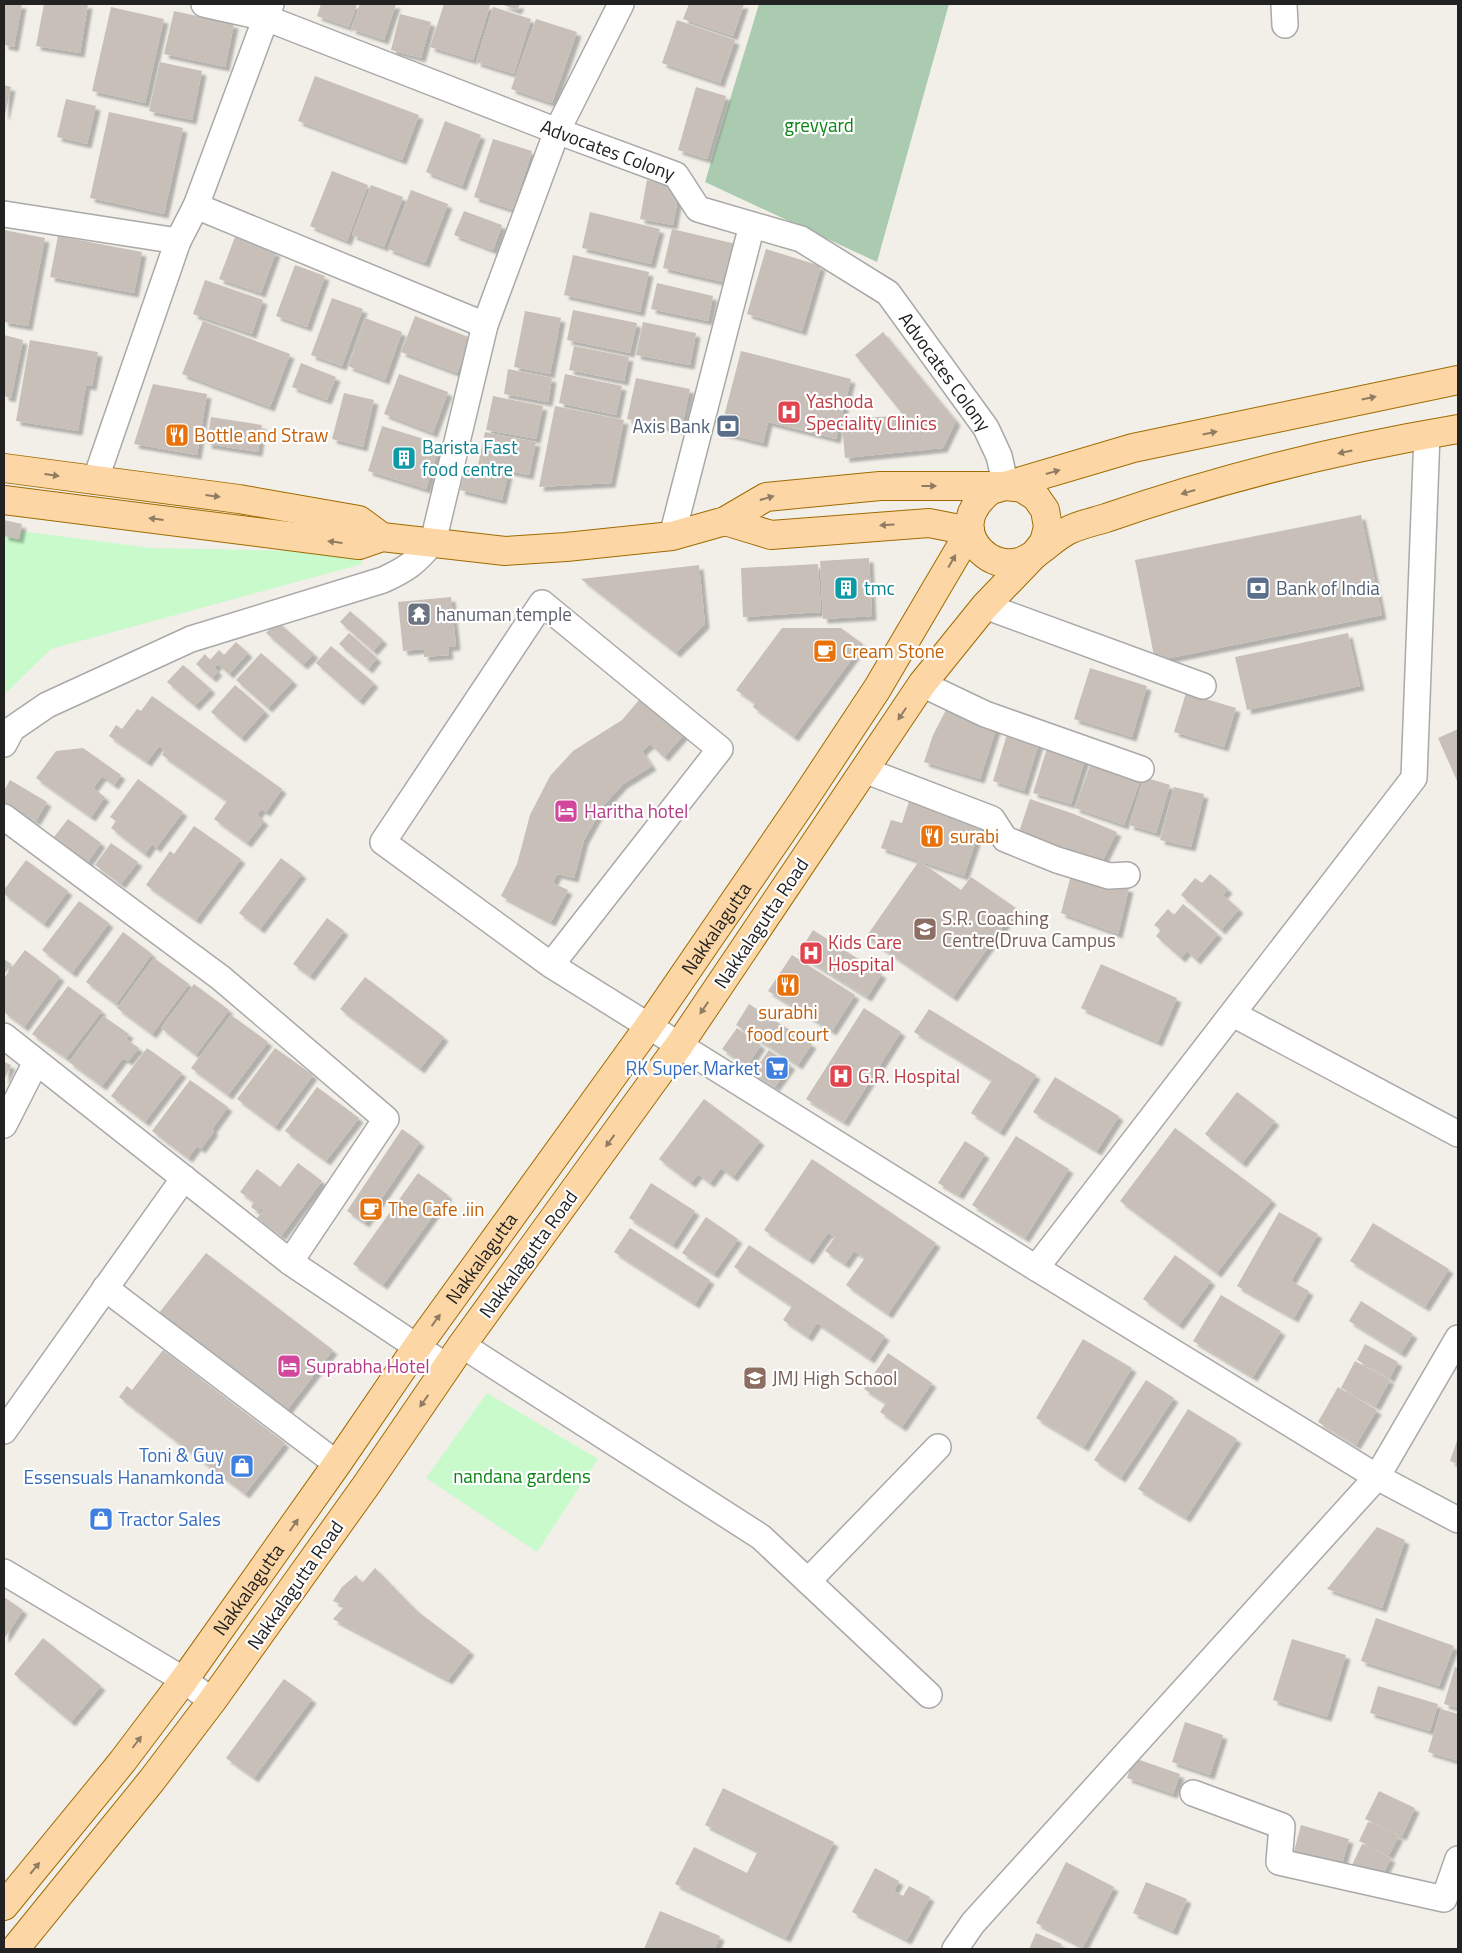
<svg xmlns="http://www.w3.org/2000/svg" width="1462" height="1953" font-family="'Titillium Web',sans-serif">
<defs>
<filter id="shadow"><feDropShadow dx="4.5" dy="4.5" stdDeviation="1" flood-color="#0004"/></filter>
</defs>
<rect width="100%" height="100%" fill="#f2efe9"/>
<path fill="#aacbaf" d="M759 4H949L877 262 705 182Z"/>
<path fill="#c8facc" d="M4 529 151 548 362 552V564L51 649 4 695Z
M487 1393 598 1459 537 1552 426 1478Z"/>
<path fill="#c7bfb8" filter="url(#shadow)" d="M4 4H22L14 47 4 45Z
M44 4H88L80 53 36 46Z
M321 4H357L349 27 317 16Z
M360 4H396L384 40 351 29Z
M444 4 490 5 473 60 430 47Z
M501 4H520L517 10Z
M689 4H744L733 36 683 19Z
M111 7 164 19 145 103 92 91Z
M493 7 531 19 514 74 476 62Z
M174 11 234 24 225 67 164 54Z
M400 14 431 22 421 58 391 50Z
M536 19 577 32 552 103 511 89Z
M677 20 735 40 720 83 662 63Z
M160 62 202 71 192 120 149 111Z
M315 76 419 115 402 160 298 121Z
M4 85 11 87 5 115H4Z
M696 87 726 96 707 159 678 150Z
M66 99 96 106 87 144 57 137Z
M109 112 183 128 164 214 90 198Z
M445 121 481 135 462 186 426 172Z
M493 139 532 151 513 210 474 197Z
M332 171 368 185 347 241 310 226Z
M647 180 680 187 673 225 640 219Z
M371 185 403 197 384 247 352 235Z
M411 190 448 204 425 263 388 249Z
M464 211 502 225 493 250 454 235Z
M590 212 660 229 651 264 582 248Z
M672 229 736 244 727 283 663 268Z
M4 230 45 238 28 326 4 322Z
M58 236 142 252 134 293 50 277Z
M235 237 276 252 261 293 219 279Z
M766 249 821 266 802 331 747 314Z
M573 255 649 272 640 312 564 295Z
M295 265 325 276 307 327 276 316Z
M205 280 263 300 252 334 193 314Z
M657 283 713 296 708 321 651 309Z
M332 298 363 309 342 366 311 355Z
M573 310 637 323 630 353 567 340Z
M525 311 561 318 550 374 514 367Z
M415 316 471 338 457 373 401 352Z
M365 318 402 332 385 380 348 366Z
M203 321 290 354 270 407 182 374Z
M643 322 696 333 690 365 636 355Z
M883 332 956 421 943 448 845 458 842 423 844 418 904 416 855 355Z
M4 335 23 340 11 398 4 396Z
M30 340 98 352 92 386 86 385 78 431 16 421Z
M574 346 629 357 624 381 569 370Z
M741 351 851 379 836 439 768 422 763 443 720 432Z
M301 363 336 377 327 400 292 387Z
M508 369 552 378 548 402 504 394Z
M399 374 448 392 433 433 384 414Z
M565 374 622 386 616 415 559 403Z
M636 378 690 389 681 430 627 419Z
M153 384 207 394 197 455 134 444Z
M344 393 374 400 363 447 332 439Z
M493 396 543 406 536 439 486 430Z
M555 406 624 420 611 483 539 487Z
M211 417 262 425 258 452 207 444Z
M382 426 440 444 426 489 368 471Z
M485 432 536 442 529 475 478 465Z
M466 465 508 474 502 500 460 490Z
M1361 515 1382 615 1155 661 1135 560Z
M4 520 22 524 19 539 4 536Z
M869 558 872 616 823 619 820 561Z
M818 564 821 612 743 617 741 568Z
M699 565 705 624 676 653 581 579Z
M451 597 456 646 448 647 449 655 424 657V649L403 651 398 602Z
M350 611 383 640 373 651 340 622Z
M277 621 314 654 303 665 266 633Z
M782 628H841L863 644 794 737 753 707 755 703 736 690Z
M349 633 377 658 368 669 339 644Z
M1348 633 1360 686 1247 710 1235 657Z
M236 642 248 653 229 674 218 664 214 668 218 671 212 678 196 664 205 654 210 660 219 650 224 655Z
M331 646 374 683 359 701 316 663Z
M261 653 293 681 268 708 236 680Z
M183 665 211 689 195 706 167 682Z
M1090 668 1147 686 1132 737 1074 719Z
M235 685 265 711 241 738 211 712Z
M1186 693 1236 708 1224 747 1174 732Z
M644 694 687 731 664 757 650 744 642 751 652 766 623 784 603 806 584 840 574 878 557 874 553 883 568 890 551 922 501 896 517 864 530 815 550 776 573 751 622 720Z
M152 696 282 789 266 812 261 809 257 815 264 821 247 843 214 819 227 801 162 755 165 750 159 746 147 762 109 736 116 725 122 729 137 709 141 711Z
M946 710 997 726 980 779 924 762 933 735Z
M1458 729V783L1438 738Z
M1008 731 1040 740 1024 791 993 781Z
M1048 745 1086 756 1071 804 1033 793Z
M83 748 121 775 114 785 102 776 93 788 105 797 91 817 36 778 56 751Z
M1092 760 1141 778 1124 825 1075 808Z
M1144 777 1170 785 1156 833 1129 825Z
M138 779 183 812 156 848 152 844 145 854 111 828 116 821 110 817Z
M10 780 47 802 36 821 4 803V791Z
M1174 787 1204 794 1191 847 1160 840Z
M911 795 983 820 964 876 881 848 891 820 902 823Z
M1030 799 1074 814 1117 832 1100 866 1019 832Z
M68 819 101 843 88 862 54 837Z
M194 826 241 859 196 920 146 885 170 851 174 854Z
M111 843 138 862 121 884 95 865Z
M281 858 302 874 260 929 239 913Z
M26 860 68 891 44 924 4 894V890Z
M919 861 961 890 971 877 1016 908 953 997 866 937Z
M1210 874 1228 889 1223 895 1239 909 1221 930 1181 895 1195 878 1202 883Z
M1071 875 1129 888 1118 934 1061 913Z
M79 901 109 923 72 973 42 950Z
M1183 904 1218 934 1196 960 1187 951 1181 958 1156 936 1161 930 1154 925 1168 909 1174 915Z
M327 918 344 931 310 976 293 964Z
M813 930 882 974 867 997 798 954Z
M123 932 152 954 116 1004 86 982Z
M25 950 60 977 24 1027 4 1012V978Z
M792 955 855 995 832 1031 768 991Z
M154 958 189 984 152 1034 117 1008Z
M4 959 11 964 4 975Z
M1101 964 1177 998 1158 1042 1081 1008Z
M365 977 444 1037 420 1069 340 1009Z
M194 984 229 1010 196 1055 161 1028Z
M68 986 102 1011 66 1058 32 1034Z
M749 1004 812 1044 798 1065 736 1025Z
M864 1008 901 1032 844 1122 806 1099Z
M929 1009 1036 1075 1000 1132 971 1113 992 1080 914 1032Z
M231 1015 268 1042 228 1095 191 1068Z
M103 1016 129 1034 126 1039 139 1048 128 1061 123 1058 102 1086 69 1062Z
M737 1028 761 1045 747 1066 722 1049Z
M147 1048 182 1073 145 1122 111 1096Z
M275 1048 313 1075 275 1127 237 1099Z
M769 1050 791 1065 775 1087 753 1073Z
M4 1062 11 1065 4 1080Z
M1055 1077 1119 1116 1097 1151 1033 1112Z
M190 1080 228 1107 212 1129 214 1131 201 1149 197 1146 188 1158 152 1131Z
M317 1087 359 1118 326 1161 285 1131Z
M1237 1092 1275 1121 1242 1163 1205 1134Z
M704 1099 760 1141 733 1177 721 1168 710 1183 698 1174 691 1183 659 1159Z
M1175 1128 1272 1200 1217 1273 1120 1201Z
M402 1129 420 1142 365 1223 347 1211Z
M1016 1136 1069 1169 1025 1238 972 1205Z
M965 1141 985 1154 959 1195 938 1183Z
M812 1159 936 1243 888 1314 846 1285 865 1258 854 1251 845 1264 825 1251 835 1237 828 1233 809 1260 764 1230Z
M298 1163 322 1181 281 1236 257 1218 264 1209 262 1208 258 1212 251 1207 254 1202 240 1192 257 1169 280 1187Z
M418 1173 448 1195 383 1285 353 1264Z
M651 1183 695 1211 673 1245 629 1218Z
M1279 1212 1318 1234 1291 1281 1309 1291 1294 1318 1237 1286Z
M706 1217 738 1239 714 1274 682 1253Z
M1373 1223 1449 1269 1425 1307 1350 1261Z
M630 1228 710 1280 695 1304 614 1252Z
M749 1245 885 1336 870 1359 817 1323 808 1337 783 1320 792 1306 734 1267Z
M206 1253 333 1350 287 1410 159 1313Z
M1175 1255 1211 1281 1179 1325 1143 1299Z
M1221 1295 1281 1331 1253 1377 1193 1341Z
M1361 1301 1413 1334 1401 1353 1349 1321Z
M1083 1339 1132 1368 1084 1447 1036 1418Z
M1365 1344 1398 1362 1390 1378 1357 1360Z
M163 1350 285 1443 245 1494 119 1397 127 1386 132 1390Z
M888 1353 932 1383 902 1427 880 1412 886 1403 864 1389Z
M1355 1361 1390 1380 1376 1406 1341 1388Z
M1146 1380 1174 1398 1121 1478 1094 1460Z
M1338 1387 1377 1410 1356 1445 1318 1422Z
M1188 1409 1237 1439 1186 1518 1138 1489Z
M1458 1438V1464L1450 1461Z
M1377 1527 1405 1540 1382 1608 1327 1589Z
M375 1568 417 1611 470 1651 448 1680 333 1619 345 1606 333 1601 342 1587 356 1575 362 1583Z
M4 1597 23 1610 4 1639Z
M1376 1618 1454 1646 1439 1686 1361 1661Z
M43 1638 101 1686 71 1722 14 1674Z
M1292 1639 1346 1655 1327 1717 1273 1700Z
M1455 1667 1458 1668V1708L1444 1704Z
M284 1679 312 1699 254 1778 226 1758Z
M1378 1686 1438 1704 1430 1731 1370 1713Z
M1441 1709 1458 1714V1761L1428 1752Z
M1185 1722 1223 1735 1210 1775 1172 1762Z
M1134 1758 1180 1774 1173 1794 1127 1778Z
M723 1788 834 1842 786 1938 675 1884 694 1847 747 1873 758 1851 705 1825Z
M1379 1791 1415 1808 1402 1836 1365 1819Z
M1368 1822 1399 1836 1389 1855 1359 1841Z
M1301 1825 1349 1839 1341 1868 1293 1855Z
M1362 1844 1391 1858 1380 1880 1351 1867Z
M1066 1862 1114 1887 1083 1947 1036 1923Z
M875 1868 899 1881 894 1891 903 1896 909 1886 930 1897 907 1940 852 1912Z
M1146 1882 1187 1899 1173 1931 1133 1913Z
M660 1911 720 1936 715 1949H644Z
M1036 1933 1062 1944 1059 1949H1029Z"/>
<g fill="none" stroke-linecap="round" stroke-linejoin="round">
<g stroke="#a9a9a9" stroke-width="28">
<g id="street">
<path id="s1" d="M204 4 266 18 557 131 676 175 698 209 801 239 888 293 986 428 999 456 1006 486"/>
<path d="M1284 4 1285 25"/>
<path d="M196 206 485 325"/>
<path d="M4 214 178 241"/>
<path d="M95 481 178 241 196 206 271 4"/>
<path d="M672 536 752 225"/>
<path d="M985 606 1203 686"/>
<path d="M922 684 985 714 1141 769"/>
<path d="M4 744 12 729 47 705 191 639 383 580C407 569 415 563 433 542L485 325 557 131 621 4"/>
<path d="M864 770 992 819 1005 839 1057 860 1109 876 1127 875"/>
<path d="M4 817 221 978 386 1119 290 1262"/>
<path d="M551 965 383 842 542 603 720 749 551 965 1036 1268 1377 1477 1458 1520"/>
<path d="M1233 1014 1458 1134"/>
<path d="M4 1036 290 1262 447 1367"/>
<path d="M4 1125 36 1062"/>
<path d="M1036 1268 1414 778 1427 434"/>
<path d="M105 1288 337 1464"/>
<path d="M462 1345 761 1537 929 1695"/>
<path d="M4 1431 184 1178"/>
<path d="M4 1572 184 1680 212 1701"/>
<path d="M808 1581 938 1447"/>
<path d="M1193 1793 1282 1826 1279 1862 1444 1899 1458 1859"/>
<path d="M955 1949 973 1923 1377 1477 1458 1338"/>
</g>
</g>
<g stroke="#a06b00" stroke-width="30">
<g id="primary">
<path d="M1458 380 1133 448 991 490C982 497 976 503 972 513 961 541 991 570 1019 562 1037 557 1050 540 1067 531 1078 525 1093 522 1106 518 1221 478 1339 449 1458 429"/>
<path d="M4 468 239 499 359 520 382 537"/>
<path d="M4 500 359 545 382 537 505 551 566 547 672 536 725 521 766 497 880 486H1006L1022 488 1036 497 1045 510 1048 527 1044 542 1034 555 985 606 922 684 680 1044 462 1345 367 1484 212 1701 152 1780 15 1949"/>
<path d="M725 521 771 535 929 523 970 531"/>
<path id="s2" d="M4 1906 122 1762 184 1680 337 1464 417 1347 649 1026 803 801 877 689 970 531"/>
</g>
</g>
<use href="#street" stroke="#fff" stroke-width="25"/>
<use href="#primary" stroke="#fcd6a4" stroke-width="28"/>
</g>
<defs><path id="oneway-solid" d="M-6-.8H1V-3.2L6.5 0L1 3.2V.8H-6Z" transform="scale(1.25)"/></defs>
<g fill="#8f7c63">
<use href="#oneway-solid" transform="translate(1369 398) rotate(-12)"/>
<use href="#oneway-solid" transform="translate(1210 433) rotate(-12)"/>
<use href="#oneway-solid" transform="translate(1345 452) rotate(168)"/>
<use href="#oneway-solid" transform="translate(1053 472) rotate(-16)"/>
<use href="#oneway-solid" transform="translate(52 475) rotate(8)"/>
<use href="#oneway-solid" transform="translate(929 486)"/>
<use href="#oneway-solid" transform="translate(1188 492) rotate(164)"/>
<use href="#oneway-solid" transform="translate(213 496) rotate(7)"/>
<use href="#oneway-solid" transform="translate(767 498) rotate(-16)"/>
<use href="#oneway-solid" transform="translate(156 519) rotate(-173)"/>
<use href="#oneway-solid" transform="translate(887 525) rotate(176)"/>
<use href="#oneway-solid" transform="translate(335 542) rotate(-173)"/>
<use href="#oneway-solid" transform="translate(952 561) rotate(-60)"/>
<use href="#oneway-solid" transform="translate(902 714) rotate(124)"/>
<use href="#oneway-solid" transform="translate(704 1008) rotate(124)"/>
<use href="#oneway-solid" transform="translate(610 1141) rotate(126)"/>
<use href="#oneway-solid" transform="translate(436 1320) rotate(-54)"/>
<use href="#oneway-solid" transform="translate(424 1401) rotate(125)"/>
<use href="#oneway-solid" transform="translate(294 1525) rotate(-55)"/>
<use href="#oneway-solid" transform="translate(137 1742) rotate(-53)"/>
<use href="#oneway-solid" transform="translate(35 1868) rotate(-51)"/>
</g>
<defs>
<g id="hospital-square" transform="scale(1.25)"><rect x="-9" y="-9" width="18" height="18" rx="4" fill="#e0444e" stroke="#fff"/><path d="M-5-5h3v3.5h4V-5h3V5h-3V1.5h-4V5h-3Z" fill="#fff"/></g>
<g id="bank-square" transform="scale(1.25)"><rect x="-9" y="-9" width="18" height="18" rx="4" fill="#5c6f8a" stroke="#fff"/><path d="M-6-4H6V4H-6ZM0-2.3a2.3 2.3 0 1 0 0 4.6a2.3 2.3 0 1 0 0-4.6Z" fill="#fff"/></g>
<g id="restaurant-square" transform="scale(1.25)"><rect x="-9" y="-9" width="18" height="18" rx="4" fill="#e8710a" stroke="#fff"/><path d="M-5-6h1v4h1v-4h1v4h1v-4h1v5L-1.5 .5V6h-2V.5L-5-1ZM5-6V6H3V1.5H1.5Q1.5-4 5-6Z" fill="#fff"/></g>
<g id="building-square" transform="scale(1.25)"><rect x="-9" y="-9" width="18" height="18" rx="4" fill="#0f9aa8" stroke="#fff"/><path d="M-4-6H4V6H1V3H-1V6H-4ZM-2.5-4.3h1.7v1.8h-1.7ZM.8-4.3h1.7v1.8H.8ZM-2.5-1h1.7V.8h-1.7ZM.8-1h1.7V.8H.8Z" fill="#fff"/></g>
<g id="temple-square" transform="scale(1.25)"><rect x="-9" y="-9" width="18" height="18" rx="4" fill="#6b7280" stroke="#fff"/><path d="M0-6L5-2H3V0L6.5 2.5H4V6H1.5V3h-3V6H-4V2.5H-6.5L-3 0V-2H-5Z" fill="#fff"/></g>
<g id="cafe-square" transform="scale(1.25)"><rect x="-9" y="-9" width="18" height="18" rx="4" fill="#e8710a" stroke="#fff"/><path d="M-5.5-4.5H6V0H3Q3 3.5 0 3.5H-2.5Q-5.5 3.5-5.5 0ZM3-3.2v2h1.7v-2ZM-6 4.5H4V6H-6Z" fill="#fff"/></g>
<g id="hotel-square" transform="scale(1.25)"><rect x="-9" y="-9" width="18" height="18" rx="4" fill="#d1479c" stroke="#fff"/><path d="M-6-4.5h1.5V1H6V5H4.5V3h-9V5H-6ZM-4 0a1.8 1.8 0 1 1 3.6 0ZM.5 0V-2.5h3Q6-2.5 6 0Z" fill="#fff"/></g>
<g id="university-square" transform="scale(1.25)"><rect x="-9" y="-9" width="18" height="18" rx="4" fill="#8d6e63" stroke="#fff"/><path d="M0-5L7-2L0 1L-7-2ZM-4 1L0 2.5L4 1V4Q0 6-4 4Z" fill="#fff"/></g>
<g id="supermarket-square" transform="scale(1.25)"><rect x="-9" y="-9" width="18" height="18" rx="4" fill="#3f7fe0" stroke="#fff"/><path d="M-6-5.5h2.5l.6 2H6L4.5 2H-2.5L-4.4-4H-6ZM-1.5 3.2a1.3 1.3 0 1 0 .1 0ZM3 3.2a1.3 1.3 0 1 0 .1 0Z" fill="#fff"/></g>
<g id="school-square" transform="scale(1.25)"><rect x="-9" y="-9" width="18" height="18" rx="4" fill="#8d6e63" stroke="#fff"/><path d="M0-5L7-2L0 1L-7-2ZM-4 1L0 2.5L4 1V4Q0 6-4 4Z" fill="#fff"/></g>
<g id="shop-square" transform="scale(1.25)"><rect x="-9" y="-9" width="18" height="18" rx="4" fill="#3f7fe0" stroke="#fff"/><path d="M-5-2.5h2.3a2.7 3.5 0 0 1 5.4 0H5L5.5 6h-11ZM-1.5-2.5h3a1.5 2.3 0 0 0-3 0Z" fill="#fff"/></g>
</defs>
<g fill-rule="evenodd">
<use href="#hospital-square" x="789" y="412"/>
<use href="#bank-square" x="728" y="426"/>
<use href="#restaurant-square" x="177" y="435"/>
<use href="#building-square" x="404" y="458"/>
<use href="#building-square" x="846" y="588"/>
<use href="#bank-square" x="1258" y="588"/>
<use href="#temple-square" x="419" y="614"/>
<use href="#cafe-square" x="825" y="651"/>
<use href="#hotel-square" x="566" y="811"/>
<use href="#restaurant-square" x="932" y="836"/>
<use href="#university-square" x="925" y="929"/>
<use href="#hospital-square" x="811" y="953"/>
<use href="#restaurant-square" x="788" y="985"/>
<use href="#supermarket-square" x="777" y="1068"/>
<use href="#hospital-square" x="841" y="1076"/>
<use href="#cafe-square" x="371" y="1209"/>
<use href="#hotel-square" x="289" y="1366"/>
<use href="#school-square" x="755" y="1378"/>
<use href="#shop-square" x="242" y="1466"/>
<use href="#shop-square" x="101" y="1519"/>
</g>
<g text-anchor="middle" stroke-width="4.5" stroke-linejoin="round" paint-order="stroke">
<g font-size="19" fill="#0c8416" stroke="#fff">
<text x="819" y="132">grevyard</text>
<text x="522" y="1483">nandana gardens</text>
</g>
<g font-size="19" fill="#222" stroke="#fff">
<text dy="7" stroke="none"><textPath href="#s1" startOffset="430">Advocates Colony</textPath></text>
<text dy="7" stroke="none"><textPath href="#s1" startOffset="850">Advocates Colony</textPath></text>
<text transform="translate(761 923) rotate(-56)" y="7">Nakkalagutta Road</text>
<text dy="7" stroke="none"><textPath href="#s2" startOffset="1210">Nakkalagutta</textPath></text>
<text transform="translate(528 1254) rotate(-54)" y="7">Nakkalagutta Road</text>
<text dy="7" stroke="none"><textPath href="#s2" startOffset="805">Nakkalagutta</textPath></text>
<text transform="translate(295 1585) rotate(-55)" y="7">Nakkalagutta Road</text>
<text dy="7" stroke="none"><textPath href="#s2" startOffset="400">Nakkalagutta</textPath></text>
</g>
<g font-size="19" fill="#be3a42" stroke="#fff" text-anchor="start">
<text x="806" y="408">Yashoda<tspan x="806" dy="22">Speciality Clinics</tspan></text>
<text x="828" y="949">Kids Care<tspan x="828" dy="22">Hospital</tspan></text>
<text x="858" y="1083">G.R. Hospital</text>
</g>
<g font-size="19" fill="#4e5e75" stroke="#fff" text-anchor="end">
<text x="710" y="433">Axis Bank</text>
<text x="1276" y="595" text-anchor="start">Bank of India</text>
</g>
<g font-size="19" fill="#c56008" stroke="#fff" text-anchor="start">
<text x="194" y="442">Bottle and Straw</text>
<text x="842" y="658">Cream Stone</text>
<text x="950" y="843">surabi</text>
<text x="788" y="1019" text-anchor="middle">surabhi<tspan x="788" dy="22">food court</tspan></text>
<text x="388" y="1216">The Cafe .iin</text>
</g>
<g font-size="19" fill="#0d838f" stroke="#fff" text-anchor="start">
<text x="422" y="454">Barista Fast<tspan x="422" dy="22">food centre</tspan></text>
<text x="864" y="595">tmc</text>
</g>
<g font-size="19" fill="#5b616d" stroke="#fff" text-anchor="start">
<text x="436" y="621">hanuman temple</text>
</g>
<g font-size="19" fill="#b23c85" stroke="#fff" text-anchor="start">
<text x="584" y="818">Haritha hotel</text>
<text x="306" y="1373">Suprabha Hotel</text>
</g>
<g font-size="19" fill="#785e54" stroke="#fff" text-anchor="start">
<text x="942" y="925">S.R. Coaching<tspan x="942" dy="22">Centre(Druva Campus</tspan></text>
<text x="772" y="1385">JMJ High School</text>
</g>
<g font-size="19" fill="#366cbe" stroke="#fff" text-anchor="end">
<text x="760" y="1075">RK Super Market</text>
<text x="224" y="1462">Toni &amp; Guy<tspan x="224" dy="22">Essensuals Hanamkonda</tspan></text>
<text x="118" y="1526" text-anchor="start">Tractor Sales</text>
</g>
</g>
<rect width="1462" height="1953" fill="none" stroke="#222222" stroke-width="10"/>
</svg>
